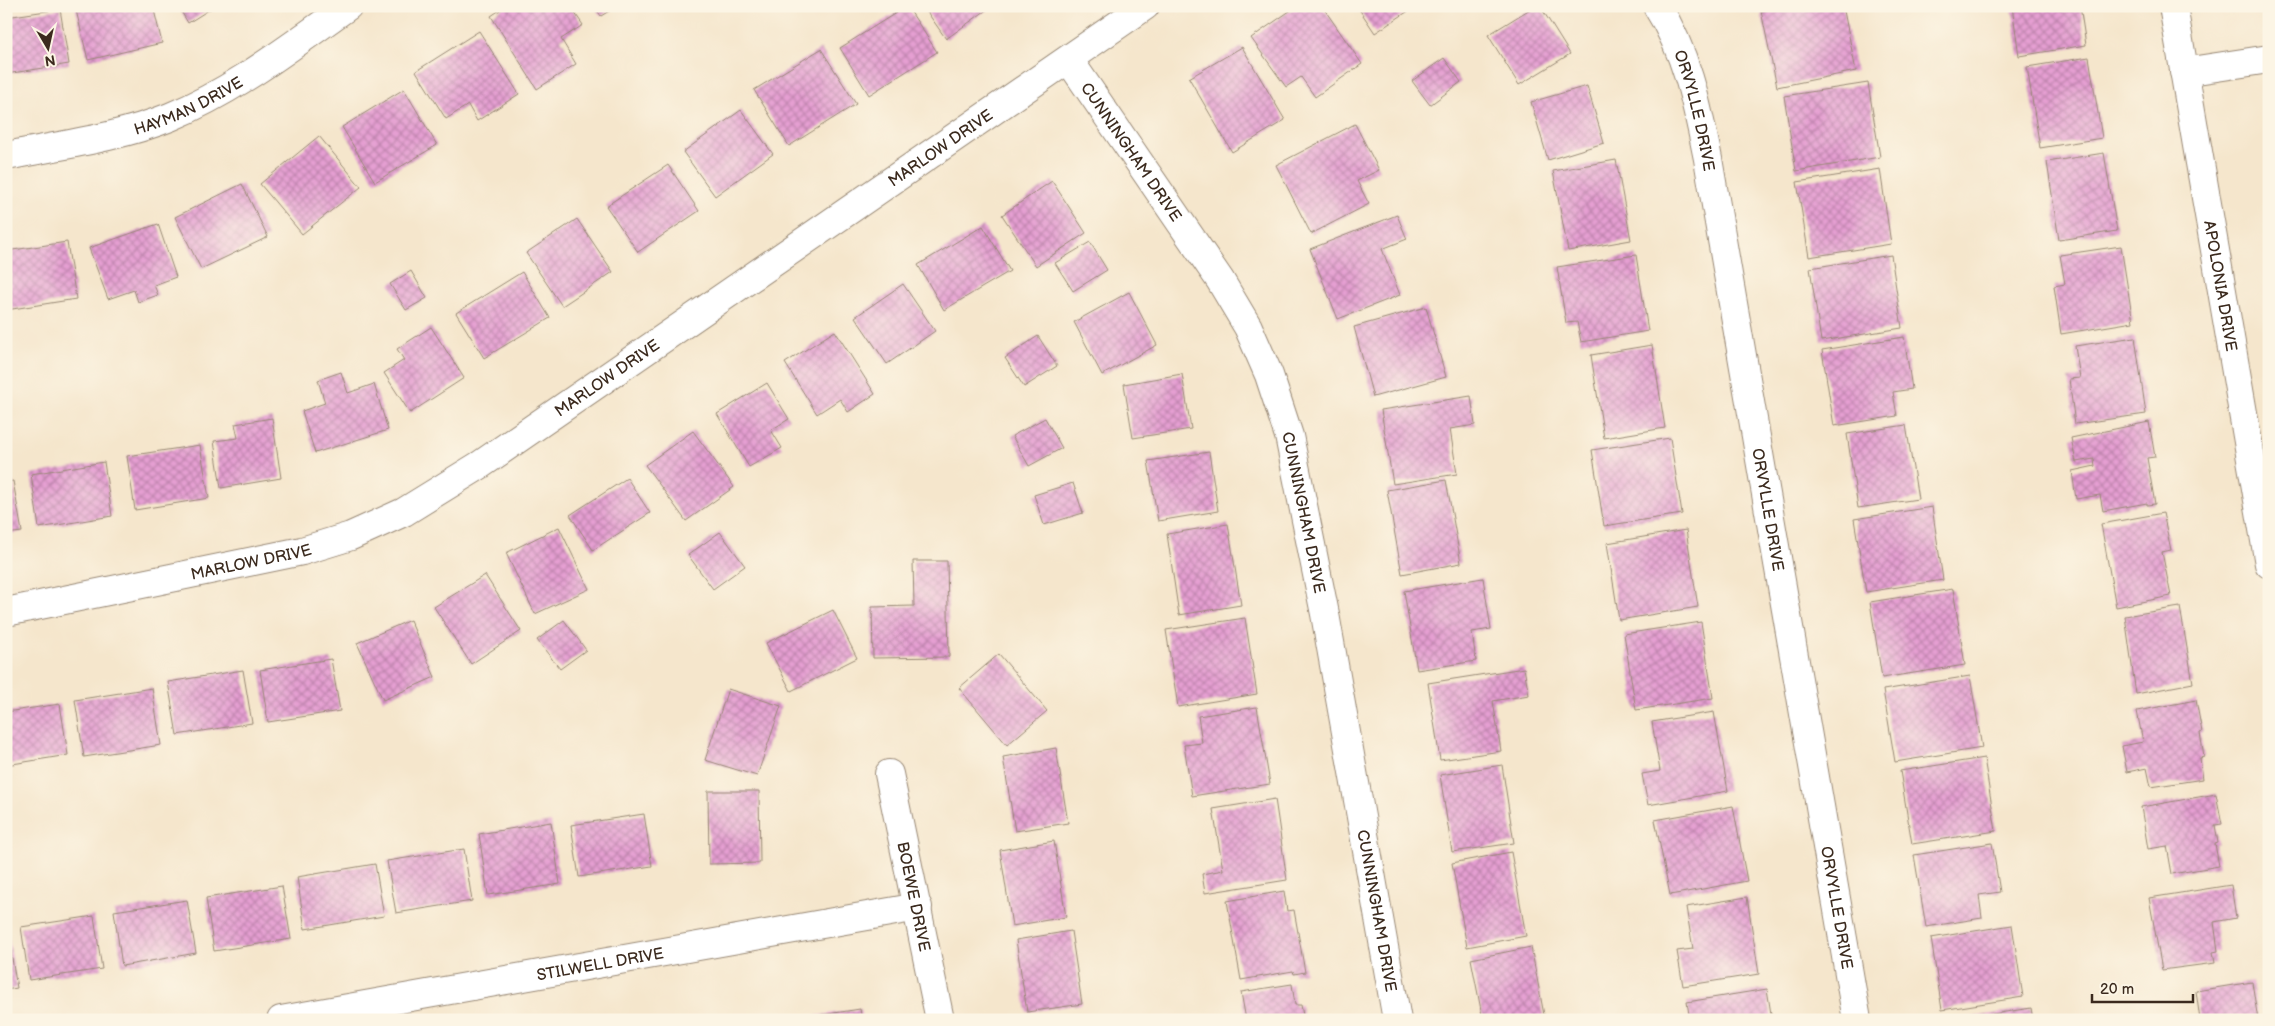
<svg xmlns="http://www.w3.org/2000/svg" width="2275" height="1026" font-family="'Balsamiq Sans',sans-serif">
<defs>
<pattern id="building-cross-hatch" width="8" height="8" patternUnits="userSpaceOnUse" patternTransform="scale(1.25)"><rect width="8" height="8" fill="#e59fd2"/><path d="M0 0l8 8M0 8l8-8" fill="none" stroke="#bb82aa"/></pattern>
</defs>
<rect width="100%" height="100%" fill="#fcf5e5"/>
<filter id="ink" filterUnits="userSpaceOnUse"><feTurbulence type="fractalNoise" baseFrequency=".02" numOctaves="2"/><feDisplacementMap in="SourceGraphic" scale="10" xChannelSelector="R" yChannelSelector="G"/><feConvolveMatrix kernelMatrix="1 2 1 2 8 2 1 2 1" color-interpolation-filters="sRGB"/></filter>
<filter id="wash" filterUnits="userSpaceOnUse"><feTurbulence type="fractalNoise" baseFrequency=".0096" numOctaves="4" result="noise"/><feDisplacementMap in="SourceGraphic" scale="20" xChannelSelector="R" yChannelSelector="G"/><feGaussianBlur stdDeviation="1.12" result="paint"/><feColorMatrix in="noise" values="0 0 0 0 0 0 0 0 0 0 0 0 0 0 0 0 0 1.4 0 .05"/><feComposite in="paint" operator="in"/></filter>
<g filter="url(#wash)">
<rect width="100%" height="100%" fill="#f5e6cc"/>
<g id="blocks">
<path fill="url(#building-cross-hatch)" d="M75 6H153L162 43 88 60Z
M178 6H215L188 23Z
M506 6H570L583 25 561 39 576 64 537 89 491 16Z
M594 6H617L601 16Z
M907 6 937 52 869 95 840 48Z
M923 6H992L946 39Z
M1297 6H1322L1362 64 1315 97 1301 77 1286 87 1251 38Z
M1357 6H1416L1375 33Z
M1535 6H1540L1570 54 1519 85 1488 35Z
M1743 6H1756V7L1744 10Z
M1786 6H1843L1856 71 1777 87 1761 11Z
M2012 6H2080L2086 45 2019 56Z
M2251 6H2267V7L2252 10Z
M60 9 69 64 6 74V17Z
M479 31 519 94 477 121 468 105 446 119 416 71Z
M1242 47 1285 120 1232 152 1189 78Z
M821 49 856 104 789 146 754 90Z
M2089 57 2102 138 2040 148 2027 67Z
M1444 58 1461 82 1430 105 1412 81Z
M1868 83 1880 157 1796 171 1784 96Z
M1587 86 1604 143 1548 160 1531 102Z
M404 89 437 145 375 182 342 127Z
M741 110 773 154 715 196 683 152Z
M1355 124 1379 170 1357 181 1369 204 1311 234 1276 165Z
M319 136 361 187 302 234 260 184Z
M2104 153 2117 231 2059 240 2047 162Z
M1616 160 1631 240 1568 251 1553 171Z
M668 165 699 211 638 252 606 206Z
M1880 169 1891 244 1809 257 1797 182Z
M1052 181 1086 233 1036 266 1002 215Z
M242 184 268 237 201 269 175 217Z
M1397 215 1407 239 1382 249 1400 295 1338 319 1310 249Z
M577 219 613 272 562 306 526 253Z
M158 224 176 277 154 285 158 295 138 302 134 290 108 299 89 248Z
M983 226 1010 271 944 310 918 265Z
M67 242 76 299 6 310V251Z
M1090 242 1107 270 1073 291 1055 263Z
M2121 246 2133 322 2061 334 2054 286 2065 284 2060 255Z
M1636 255 1648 331 1581 342 1577 322 1566 323 1557 267Z
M1891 255 1902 328 1821 341 1810 268Z
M411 271 427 298 406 310 390 284Z
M522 272 550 318 484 358 456 313Z
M903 284 935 331 887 364 855 317Z
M1129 292 1157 345 1102 375 1074 322Z
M1426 307 1446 377 1373 397 1354 327Z
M431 327 464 378 410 413 384 373 404 360 397 349Z
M835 331 875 394 848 412 840 399 817 414 785 363Z
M1038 336 1057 366 1024 387 1005 358Z
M1904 337 1912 389 1893 392 1897 416 1834 426 1822 350Z
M2135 337 2146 414 2075 424 2069 379 2080 378 2075 346Z
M1652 345 1665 428 1604 438 1591 355Z
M341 372 348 393 374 384 388 430 315 453 302 411 325 403 318 380Z
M1182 374 1191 429 1133 438 1124 384Z
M767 383 789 419 771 430 782 448 749 467 717 414Z
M1471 396 1475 425 1450 429 1457 474 1393 484 1381 410Z
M272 418 281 478 221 488 214 441 238 438 235 424Z
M1045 418 1062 448 1029 466 1012 436Z
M2149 422 2155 457 2147 458 2155 504 2147 505V503L2103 511 2100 495 2076 499 2072 471 2095 466 2094 459 2076 462 2071 438Z
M1906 425 1918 499 1858 508 1847 434Z
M693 431 734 487 686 521 645 465Z
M1670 438 1682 514 1604 526 1592 450Z
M200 445 209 498 135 510 127 456Z
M1209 452 1218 511 1158 521 1148 461Z
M104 462 112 516 39 528 31 474Z
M627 478 650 513 593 550 570 515Z
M1446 480 1461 563 1402 574 1387 490Z
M13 481 22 532 6 534V482Z
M1073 483 1083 513 1044 525 1034 495Z
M1932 507 1943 580 1866 592 1854 519Z
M2163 513 2171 550 2162 552 2171 596 2116 607 2101 524Z
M1228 524 1241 605 1179 615 1167 534Z
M559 527 589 589 535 614 506 553Z
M1686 530 1698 607 1619 620 1607 543Z
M720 532 745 566 713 589 688 555Z
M913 561H947L949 657 873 658 872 607 914 606Z
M485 575 521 631 471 664 434 607Z
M1483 578 1491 629 1472 632 1476 661 1417 670 1404 591Z
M1953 589 1965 665 1882 678 1870 602Z
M2180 607 2193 683 2136 694 2125 616Z
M833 610 857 658 791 691 766 643Z
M1245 618 1257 694 1178 707 1166 630Z
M410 620 435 677 383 700 357 643Z
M564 620 586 650 560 669 537 640Z
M1701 622 1713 698 1636 710 1624 634Z
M999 654 1047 711 1007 745 959 688Z
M331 659 340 711 268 722 260 670Z
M1524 668 1529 695 1493 701 1501 751 1440 760 1428 683Z
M243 670 252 723 177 735 168 682Z
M1970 676 1982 748 1895 762 1883 690Z
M152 688 161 745 84 757 75 700Z
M728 689 781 706 757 776 705 760Z
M2196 700 2202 732 2200 733 2204 757 2200 758 2203 779 2151 787 2147 768 2127 772 2122 746 2143 742 2137 711Z
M60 704 68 755 6 765V712Z
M1257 707 1270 784 1192 796 1184 745 1202 743 1198 716Z
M1714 712 1728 791 1648 805 1642 774 1660 771 1652 722Z
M1056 748 1068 823 1015 831 1003 757Z
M1984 758 1996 831 1912 844 1900 771Z
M1502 765 1514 843 1452 852 1440 775Z
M708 791H759L760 863 709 864Z
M2216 794 2222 824 2215 825 2218 843 2215 844 2219 866 2172 874 2167 846 2148 849 2141 807Z
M1275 799 1287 880 1205 893 1202 874 1223 870 1213 809Z
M1733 806 1747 881 1670 895 1655 820Z
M644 814 652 866 579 877 571 825Z
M551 822 560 884 488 895 479 834Z
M1054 841 1066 917 1012 926 1000 850Z
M1992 843 2000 892 1979 895 1982 918 1926 927 1914 855Z
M464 849 472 901 396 913 387 861Z
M1511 852 1526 936 1467 947 1452 863Z
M375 864 384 916 305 929 297 877Z
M2231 885 2236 918 2214 922 2218 951 2213 952 2215 963 2162 970 2149 898Z
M282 886 291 939 214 951 206 898Z
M1284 891 1287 911 1294 910 1305 972 1294 974 1293 971 1241 980 1227 901Z
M1747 897 1759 974 1683 986 1677 951 1693 949 1686 907Z
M187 900 196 953 122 966 114 911Z
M94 916 102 969 29 980 21 927Z
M2012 925 2023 997 1942 1010 1931 938Z
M1071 931 1082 1004 1027 1012 1016 940Z
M6 935H8L17 988 6 990Z
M1531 947 1545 1020H1483L1471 959Z
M2252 982 2258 1020H2200L2196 991Z
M1292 984 1295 1005H1301L1304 1020H1246L1241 992Z
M1767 989 1772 1020H1690L1687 1002Z
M2031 1008 2033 1020H1961V1019Z
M860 1009 862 1020H796V1019Z"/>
</g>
</g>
<g filter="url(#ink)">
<use href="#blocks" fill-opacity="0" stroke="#988875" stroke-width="1"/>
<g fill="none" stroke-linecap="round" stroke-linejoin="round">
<g stroke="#988875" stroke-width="30">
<g id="minor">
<path id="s1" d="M1657 6C1687 53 1697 105 1708 159L1857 1020"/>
<path id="s2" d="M2173 6 2269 564"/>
<path id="s3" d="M1069 60 1220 280 1248 327 1269 375 1289 436 1325 614 1397 1020"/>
<path d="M2184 72 2269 59"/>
<path id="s4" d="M6 156C61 145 118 138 170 117 234 91 291 46 348 6"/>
<path id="s5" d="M6 612 302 551 351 536 404 512 480 465 1145 6"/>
<path id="s6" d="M889 774 940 1020"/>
<path id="s7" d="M281 1020 918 907"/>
</g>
</g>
<use href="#minor" stroke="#fff" stroke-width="28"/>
</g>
</g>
<g text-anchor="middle" stroke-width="4" stroke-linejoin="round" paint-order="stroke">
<g font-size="16" fill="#3b2a1e" stroke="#fcf5e5">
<text dy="6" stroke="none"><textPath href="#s4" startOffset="190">HAYMAN DRIVE</textPath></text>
<text dy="6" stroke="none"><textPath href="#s1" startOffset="112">ORVYLLE DRIVE</textPath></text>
<text dy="6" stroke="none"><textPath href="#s5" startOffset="1060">MARLOW DRIVE</textPath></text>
<text dy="6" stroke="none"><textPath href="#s3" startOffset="111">CUNNINGHAM DRIVE</textPath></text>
<text dy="6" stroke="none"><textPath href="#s2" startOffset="284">APOLONIA DRIVE</textPath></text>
<text dy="6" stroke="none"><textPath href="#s5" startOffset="655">MARLOW DRIVE</textPath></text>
<text dy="6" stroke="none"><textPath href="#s1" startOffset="518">ORVYLLE DRIVE</textPath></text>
<text dy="6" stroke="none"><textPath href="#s3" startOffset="516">CUNNINGHAM DRIVE</textPath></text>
<text dy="6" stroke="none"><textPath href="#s5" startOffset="250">MARLOW DRIVE</textPath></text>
<text dy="6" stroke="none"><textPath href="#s6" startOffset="125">BOEWE DRIVE</textPath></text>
<text dy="6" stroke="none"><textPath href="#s1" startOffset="922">ORVYLLE DRIVE</textPath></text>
<text dy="6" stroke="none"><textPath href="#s3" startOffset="921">CUNNINGHAM DRIVE</textPath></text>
<text dy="6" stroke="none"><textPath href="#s7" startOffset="324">STILWELL DRIVE</textPath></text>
</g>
</g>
<rect width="2275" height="1026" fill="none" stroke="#fcf5e5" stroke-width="25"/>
<g transform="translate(48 48) rotate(171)" stroke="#fcf5e5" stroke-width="4" paint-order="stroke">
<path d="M0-4L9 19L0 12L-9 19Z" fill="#3b2a1e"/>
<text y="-8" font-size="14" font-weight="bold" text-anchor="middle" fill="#3b2a1e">N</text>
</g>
<path d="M2092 994v8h101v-8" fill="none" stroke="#3b2a1e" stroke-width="2.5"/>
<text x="2100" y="994" font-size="15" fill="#3b2a1e" stroke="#fcf5e5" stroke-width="4" paint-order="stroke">20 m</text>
</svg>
